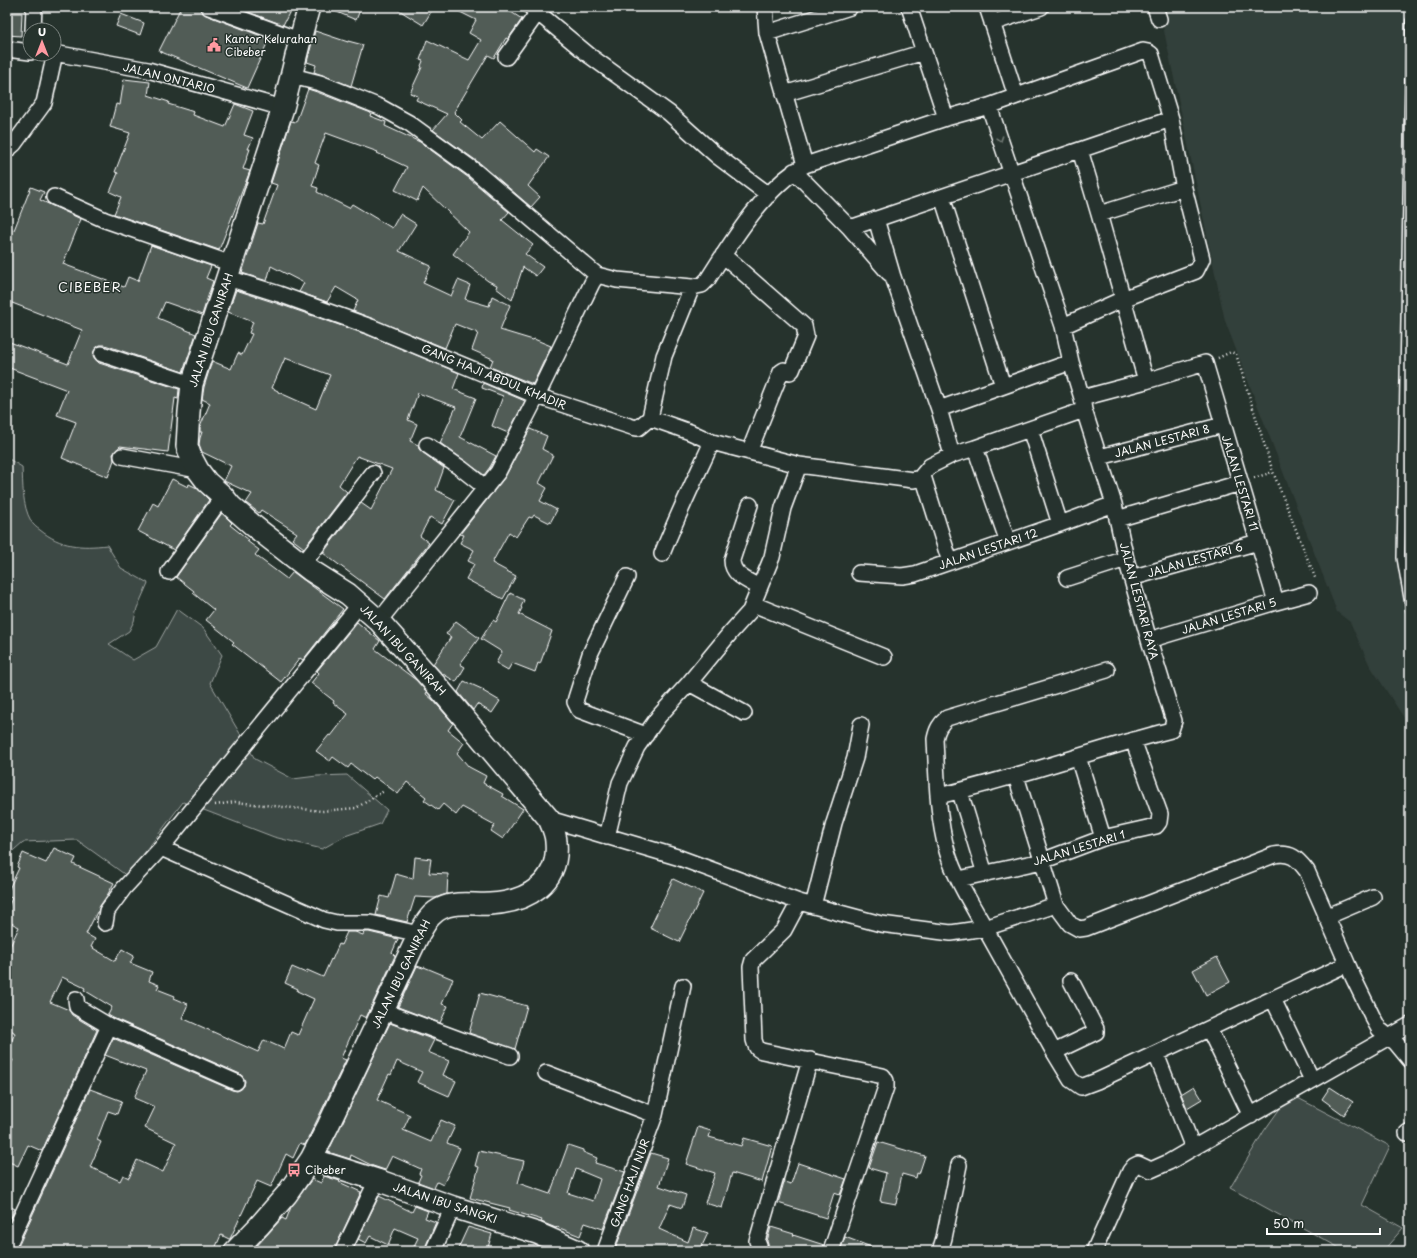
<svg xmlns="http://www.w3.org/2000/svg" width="1417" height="1258" font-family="'Playpen Sans',sans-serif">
<rect width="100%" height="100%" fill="#26332d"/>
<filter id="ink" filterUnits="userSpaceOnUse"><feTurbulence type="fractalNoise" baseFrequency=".025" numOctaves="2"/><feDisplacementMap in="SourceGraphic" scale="8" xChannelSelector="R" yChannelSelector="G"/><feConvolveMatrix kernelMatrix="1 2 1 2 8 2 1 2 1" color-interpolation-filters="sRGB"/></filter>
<g filter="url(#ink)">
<path fill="#333f3a" d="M1159 7H1410V727L1369 664 1350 622 1337 612 1225 321Z"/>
<path fill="#3e4944" stroke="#9ea4a2" d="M7 458 22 467C23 485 22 505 31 521 33 525 37 528 40 530 61 547 81 548 107 545L121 568 148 583 137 608 134 621 129 631 109 644 133 660 156 647 177 609 203 628 222 655 210 683 255 759 293 779 317 776 347 775 387 810 380 824 345 836 322 849 274 837 183 802 127 876 77 840 23 842 7 856Z
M1296 1097 1390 1146 1362 1205 1403 1228 1383 1251H1345L1230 1188 1264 1131 1286 1100Z"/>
<path fill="#515c57" stroke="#fff" fill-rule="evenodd" d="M181 7H200L202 12 206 15 269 39 247 88 159 51Z
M235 7H292L283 25Z
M325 7H354L360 10 356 20Z
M394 7H434L423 25Z
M450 7H503L522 19 508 39 506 38 494 58 488 55 454 112 462 120 460 122 482 140 500 121 535 152 537 149 549 157 528 186 540 197 531 207 481 164 433 130 447 114 416 100 418 96 410 93 422 67 421 66 423 61 420 60 427 40 469 60 481 40 469 33 476 20Z
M7 13H22L21 36 7 35Z
M121 14 144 23 140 35 116 26Z
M315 31 348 42V41L363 45 351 86 314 72 316 65 307 62Z
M124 79 150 82 148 95 169 102 168 104 194 112 193 115 225 127 235 104 253 111 244 135 253 138 248 149H250L243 169 250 171 219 250 114 214 121 197 110 192 118 173 115 172 130 133 110 127 116 104 120 105Z
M308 89 317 92 371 113 370 116 386 122 385 126 420 142 469 178 509 212 502 220 533 245 525 254 543 267 536 276 523 267 512 300 496 288 497 285 488 281 453 254 469 232 423 188 417 201 395 190 407 167 377 153 378 152 326 133 315 163 319 165 312 186 318 188 317 192 349 208 352 204 392 228 400 214 416 224 399 251 431 266 423 283 451 296 458 280 470 285 465 299 489 306 492 296 510 305 500 330 533 340 534 339 551 346 533 384 490 367 493 359 472 350 478 333 455 324 445 348 353 311 358 300 336 287 327 302 299 292 304 283 271 266 267 281 242 273 258 223 263 224 277 185 271 183 291 121 296 122Z
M31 187 44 192 40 200 81 219 63 264 124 287 128 277 138 281 151 245 211 266 206 278 213 281 202 315 165 302 158 318 196 334 183 372 105 345H100L96 348 94 351 93 356 96 360 99 363 179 389 178 399 175 398 168 452 120 446 113 454 114 460 108 477 62 458 76 422 57 415 67 390 7 367V341L68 364 82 330 7 301V227L14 230Z
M236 290 276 303 368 335 459 373 453 389 476 398 460 437 496 456 490 467 484 475 440 443 456 407 418 393 408 420 417 424 410 441 418 445 419 449 422 452 444 468 436 490 455 500 442 524 430 517 420 536 429 543 385 599 323 553 361 503 371 510 392 469 357 456 339 485 347 492 304 548 292 539 297 533 261 510 259 513 246 503 252 494 224 481 231 466 202 452 199 444 200 438 202 432H200V427L210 403 202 399 204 387 212 361 231 369 238 353 242 355 252 334 249 333 253 322 228 312ZM285 358 330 375 316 409 278 392V391L272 388Z
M483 383 525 401 508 433 492 426 503 396 482 388Z
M530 429 547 436 542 449 553 455 539 483 547 488 540 501 557 510 550 523 534 515 532 518 529 517 516 537 509 532 492 563 516 576 503 599 466 579 474 564 468 561 474 550 460 543 464 535 460 534 505 477Z
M172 479 188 487 189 484 197 488 209 500 174 550 138 531 153 503 158 506Z
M222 513 232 523 230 525 249 540 247 541 259 550 255 555 287 579 293 572 343 609 303 660 300 658 281 682 232 644 234 642 206 620 214 610 193 593 194 591 176 577Z
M510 593 524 600 521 607 522 608 519 614 552 631 540 664 538 663 535 672 512 663 508 670 496 663 502 652 481 639 493 620 496 622Z
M456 621 479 638 460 664 465 667 456 682 440 672 433 664 451 637 446 634Z
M357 622 380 641 375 649 416 680 427 692 426 694 433 700 453 723 448 730 464 743 457 753 469 767 486 776 483 783 503 794 502 796 523 809 503 839 491 831 495 825 462 807 456 815 443 804 438 810 424 800 426 797 407 782 398 794 375 777 372 780 351 764 348 768 333 757 330 761 316 751 329 735 331 736 348 714 333 703 334 701 311 683 319 673 317 671Z
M464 681 484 690 483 691 500 701 492 713 477 704 473 710 458 692Z
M54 848 76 858 73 864 114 883 108 894 100 906 98 912H97L86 934 95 939 91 947 115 961 122 949 134 956 130 963 152 972 149 981 159 985 157 989 175 996 174 998 188 1004 182 1018 258 1052 264 1040 284 1049 291 1032 298 1035 314 999 297 991 298 989 285 983 292 967 306 973 307 970 323 977 331 959 332 960 339 944 341 945 347 932H355L363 935 364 932H369L398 939 392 953 395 956 366 1018 360 1015 341 1058 346 1060 305 1145 300 1143 293 1158 286 1154 271 1187 257 1181 230 1239H229L221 1235 214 1251H16L90 1089 122 1101 117 1114 108 1111 97 1140 101 1142 90 1167 120 1181 123 1175 129 1178 137 1160 163 1172 176 1143 145 1128 155 1107 134 1098 146 1071 105 1055 113 1038 232 1090 237 1091 241 1089 244 1086 245 1081 243 1077 240 1074 113 1018 108 1015 112 1007 84 990 85 988 62 977 50 1002 69 1010 72 1015 97 1030 42 1151 28 1145 18 1166 7 1161V1072L13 1060 7 1057V1051L15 1033H14V1032L7 1028V953L19 927 7 921V910L12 898 7 896V893L19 868 17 867 23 853 46 863Z
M415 857 431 859 429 873 448 874 447 894 435 898 415 897 407 922 376 915 381 896 389 898 396 874 413 879Z
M673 879 703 893 679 942 650 928Z
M1217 957 1230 982 1206 995 1193 970Z
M417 966 423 968 424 967 453 979 442 1004 448 1006 440 1023 398 1007Z
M480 993 527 1006 515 1049 469 1033Z
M390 1023 434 1040 428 1052 449 1061 443 1075 456 1081 449 1096 417 1082 422 1072 397 1061 391 1075 389 1074 377 1100 410 1115 403 1130 431 1142 441 1120 455 1126 447 1143 460 1148 443 1185 437 1182 434 1188 418 1182 421 1175 419 1174 421 1169 392 1156 385 1170 373 1166 351 1155 350 1159 328 1152Z
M1194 1086 1202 1099 1187 1108 1181 1094Z
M1330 1087 1353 1102 1344 1115 1322 1099Z
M698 1127 711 1131 709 1137 741 1146 744 1138 772 1146 762 1182 732 1173 722 1208 705 1203 715 1173 686 1164Z
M878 1142 925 1156 919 1174 917 1173 916 1178 902 1174 896 1204 880 1201 886 1173 869 1168Z
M568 1145 583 1150V1152L597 1158 595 1163 625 1172 603 1229 585 1223 580 1236 557 1227 556 1228 541 1222 542 1220 509 1210 510 1208 470 1198 479 1167 475 1166 479 1151 524 1161 518 1183 550 1194ZM576 1169 600 1179 593 1201 568 1193Z
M651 1153 668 1158 659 1186 686 1195 682 1208 670 1204 659 1229 688 1242 693 1228 708 1233 701 1248 708 1251 615 1250Z
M798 1163 846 1179 840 1195 834 1193 826 1218 778 1203 784 1182 791 1184Z
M324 1176 340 1181 339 1182 361 1192 334 1251H253L255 1248 282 1218 286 1220 291 1207 312 1179 321 1183Z
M379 1196 412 1212 415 1206 428 1211 425 1218 436 1222 424 1250 414 1246 418 1238 395 1228 388 1245 370 1236 366 1243 358 1239Z
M7 1205 15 1209 7 1226Z
M468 1227 492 1234 487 1251H457Z
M771 1227 794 1234 793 1235 824 1245 822 1251H770L767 1241Z
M845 1237 879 1250 878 1251H840Z"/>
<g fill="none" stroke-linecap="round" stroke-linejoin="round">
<g stroke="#fff" stroke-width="10">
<path id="service" d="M1410 21 1401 558 1410 610"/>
</g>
<g stroke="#fff" stroke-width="18">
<path id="minor" d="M209 7 299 40
M531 7 590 56 669 113 717 156 769 195
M765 7 767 33 805 165
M909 7 946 118
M987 7 1016 96
M1155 7 1159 19
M992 23 1041 7
M33 30 34 7
M767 33 850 7
M7 49 30 52
M54 53 148 70 283 108
M506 57 538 12
M292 76 320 83 380 107 409 123 475 171 597 275 617 280 692 287 702 285 708 279C732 241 765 187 805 165L946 118 989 106 1143 51 1148 52 1151 54 1171 119 1184 188 1202 259 1196 271 1123 299 1063 326
M784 94 924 52
M7 150 14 144 44 103 55 53
M1080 150 1099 214 1146 381
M794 171 850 228 889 273
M54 197 105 220 232 264
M942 197 1003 386
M1099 214 1184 188
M876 219 893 277 939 409 952 455
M850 228 1171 119
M723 255 804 326 806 336 792 370 790 372 784 370 781 372 749 452
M228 278 279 294 371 327 537 396 632 427 638 428 650 418 690 432 712 442 799 465 913 480 920 478 930 466 952 455 975 448 1084 410
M102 354 192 384
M1082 398 1146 381 1205 363 1276 602
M939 409 1071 362
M650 418 664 356 692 287
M1030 429 1060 524
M427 445 462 469 486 488
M975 448 1008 542
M122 456 198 470
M1100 457 1223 425
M923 476 950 562
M750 505 732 560C732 575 747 580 759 587
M1117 519 1240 483
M662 554C677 516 695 479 712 442
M303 564 373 473
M169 572 223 496
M859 573 902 576 915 574 1060 524 1114 504
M627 577 590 654 576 698 575 702 579 710 646 735
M1067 578 1126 559
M1131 578 1258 542
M753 604 884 657
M379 621 498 472 537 396 592 283 597 275
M1149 640 1276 602 1309 593
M689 683 744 713
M1078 757 1103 838
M1016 776 1056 905 1070 924 1079 929 1086 928 1274 855C1291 852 1297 858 1307 871L1353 977 1372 1016 1379 1029 1396 1043 1410 1060
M960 792 985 874
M938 796C1017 778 1093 750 1171 730L1174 721 1149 640 1126 559 1114 504 1084 410 1082 398 1071 362 1063 326 989 106
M549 819 677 857 799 902 881 924 951 933 985 928C972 905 954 876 947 851 937 815 937 776 935 739 937 729 940 724 947 718L1107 670
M607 837 620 783 637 747 659 716 689 683 731 632 750 611 772 557 783 508 799 465
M161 848 324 920 337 923H370L419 934
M959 879 1042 861 1103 838 1156 826 1159 822 1160 814 1133 740
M799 902 784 930 753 960 751 967 754 1040C756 1046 756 1049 762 1051L883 1076 886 1081V1087L831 1251
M1056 905 985 928 1054 1052 1071 1080 1081 1087 1097 1081 1347 964
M813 906 834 823 855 758 861 725
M1326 917 1373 897
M105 923 107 911 124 888 161 848 360 604
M76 999 77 1007 109 1026
M1273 999 1312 1080
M383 1011 464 1041 510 1056
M1209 1029 1251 1116
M1054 1052 1096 1032V1029L1071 981
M1156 1054 1193 1148
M546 1073 655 1115
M1407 1133 1410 1131
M7 1248 109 1026 236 1082
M343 1251 377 1180
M433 1251 453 1207
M605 1251 655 1115 683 986
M761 1251 757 1241 810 1060
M940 1251 944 1238 959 1165
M1094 1251 1130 1171 1134 1166 1138 1164 1151 1170 1169 1162 1193 1148 1410 1025"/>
</g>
<g stroke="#fff" stroke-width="24">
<path id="secondary" d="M311 1159 377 1180 453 1207 537 1233 578 1251
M235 1251 259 1226 287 1194 311 1159 328 1126 419 934C425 924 430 913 442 908 456 901 475 905 490 904 527 902 560 883 556 842 556 834 552 826 549 819L438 687 379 621 348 594 310 570 255 527 231 506 223 496 207 482 198 470 191 457 187 446 189 412 192 384 283 108C292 75 299 41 309 7"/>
</g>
<path stroke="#fff" stroke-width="2.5" stroke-dasharray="1 3" stroke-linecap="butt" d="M1218 358 1231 352 1236 354 1273 472 1316 580
M1254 478 1273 472
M215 805 235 802 322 811 356 808 384 791"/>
<use href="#service" stroke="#26332d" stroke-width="7"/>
<use href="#minor" stroke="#26332d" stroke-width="15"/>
<use href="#secondary" stroke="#26332d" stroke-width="21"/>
</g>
<defs><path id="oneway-chevron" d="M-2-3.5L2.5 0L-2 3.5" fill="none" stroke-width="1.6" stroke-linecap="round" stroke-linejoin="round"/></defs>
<use stroke="#727a76" href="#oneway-chevron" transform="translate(1000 139) rotate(72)"/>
</g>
<defs>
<g id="civic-bare" transform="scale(1.08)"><path d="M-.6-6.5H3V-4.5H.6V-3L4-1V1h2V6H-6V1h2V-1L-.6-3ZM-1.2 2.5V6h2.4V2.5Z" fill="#ff9aa2" stroke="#26332d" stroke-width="2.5" paint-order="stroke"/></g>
<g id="bus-bare" transform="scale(1.08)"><path d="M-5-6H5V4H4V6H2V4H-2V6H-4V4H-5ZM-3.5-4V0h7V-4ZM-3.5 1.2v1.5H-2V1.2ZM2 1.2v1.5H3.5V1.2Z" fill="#ff9aa2" stroke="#26332d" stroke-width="2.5" paint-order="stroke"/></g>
</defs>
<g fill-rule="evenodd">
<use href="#civic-bare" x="214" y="45"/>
<use href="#bus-bare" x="294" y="1170"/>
</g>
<g text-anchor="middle" stroke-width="3" stroke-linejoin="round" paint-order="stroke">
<g font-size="11" fill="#fff" stroke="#26332d" text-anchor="start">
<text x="225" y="43">Kantor Kelurahan<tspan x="225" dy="13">Cibeber</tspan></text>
<text x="305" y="1174">Cibeber</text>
</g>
<g font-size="11" fill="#fff" stroke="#26332d">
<text transform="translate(169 78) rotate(14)" y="4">JALAN ONTARIO</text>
<text transform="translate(211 330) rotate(-72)" y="4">JALAN IBU GANIRAH</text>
<text transform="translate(494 377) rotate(22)" y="4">GANG HAJI ABDUL KHADIR</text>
<text transform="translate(1162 441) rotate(-15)" y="4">JALAN LESTARI 8</text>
<text transform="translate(1240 483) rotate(73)" y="4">JALAN LESTARI 11</text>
<text transform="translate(988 549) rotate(-19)" y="4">JALAN LESTARI 12</text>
<text transform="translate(1195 560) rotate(-16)" y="4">JALAN LESTARI 6</text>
<text transform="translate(1139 601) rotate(75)" y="4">JALAN LESTARI RAYA</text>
<text transform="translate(1229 616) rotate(-17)" y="4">JALAN LESTARI 5</text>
<text transform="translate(403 650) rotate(47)" y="4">JALAN IBU GANIRAH</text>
<text transform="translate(1079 848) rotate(-17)" y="4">JALAN LESTARI 1</text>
<text transform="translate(401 974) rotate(-64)" y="4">JALAN IBU GANIRAH</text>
<text transform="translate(630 1183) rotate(-70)" y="4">GANG HAJI NUR</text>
<text transform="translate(445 1203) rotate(18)" y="4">JALAN IBU SANGKI</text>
</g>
<g font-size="13" letter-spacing="1" fill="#fff" stroke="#26332d">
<text x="90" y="292">CIBEBER</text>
</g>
</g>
<rect width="1417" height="1258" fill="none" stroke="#26332d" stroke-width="24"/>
<rect x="12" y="12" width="1393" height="1234" fill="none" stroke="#fff" stroke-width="1.5" filter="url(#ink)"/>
<g transform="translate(42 42)"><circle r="19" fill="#26332d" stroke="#7d8581"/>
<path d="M0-3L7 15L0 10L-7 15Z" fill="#ff9aa2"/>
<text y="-6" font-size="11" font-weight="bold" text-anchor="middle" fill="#ffffff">U</text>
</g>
<path d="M1267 1228v6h113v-6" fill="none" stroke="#ffffff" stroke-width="2"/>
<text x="1273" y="1228" font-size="12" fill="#ffffff" stroke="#26332d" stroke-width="3" paint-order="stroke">50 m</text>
</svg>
